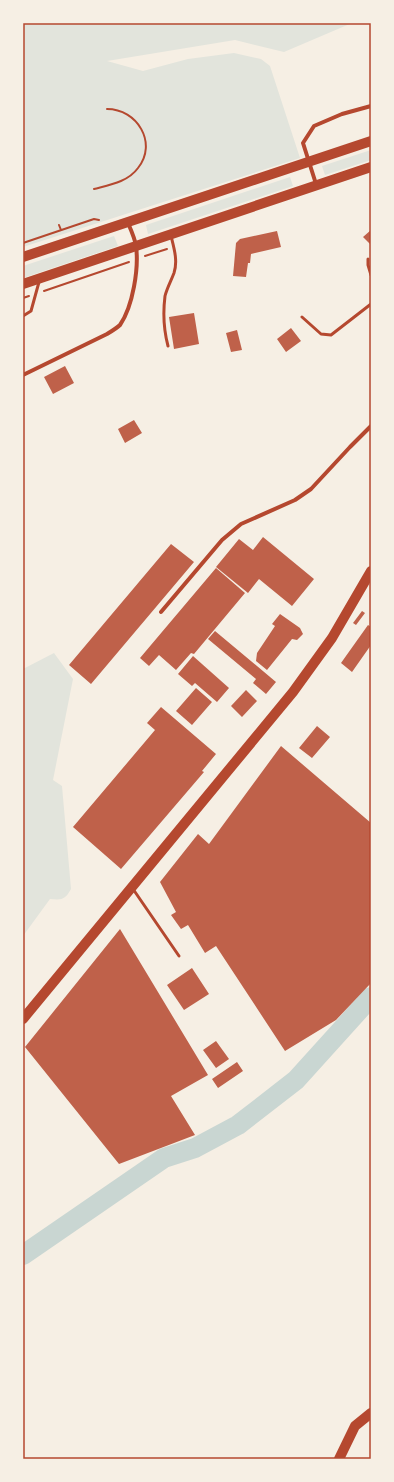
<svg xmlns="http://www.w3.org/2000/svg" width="394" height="1482" font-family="'PT Sans',sans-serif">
<rect width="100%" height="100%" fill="#f6efe4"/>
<path fill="#e2e4dc" d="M23 23H352L284 52 235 40 107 61 143 71 188 59 234 53 261 59 270 66 300 158 23 247Z
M371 150V160L325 175 322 166Z
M290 177 293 186 148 234 146 225Z
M114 236 118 246 23 278V266Z
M54 653 73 679 53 780 62 786 71 889C65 900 62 900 50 899L23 936V669Z"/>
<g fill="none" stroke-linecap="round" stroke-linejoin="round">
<path stroke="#c9d6d2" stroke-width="20" d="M23 1255 164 1158 195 1148 238 1125 296 1080 371 997"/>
</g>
<path fill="#bf614a" d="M371 230V245L363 237Z
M277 231 281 247 251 254 250 263H248L246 277 233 276 236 243 240 239Z
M194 313 199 344 174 349 169 317Z
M291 328 301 341 286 352 277 339Z
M237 330 242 350 231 352 226 333Z
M65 366 74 383 53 394 44 377Z
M134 420 142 433 125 443 118 429Z
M263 537 314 579 292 606 259 579 248 593 216 567 239 539 253 550Z
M171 544 194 562 91 684 69 665Z
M216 568 245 593 194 654 191 653 176 670 159 655 149 666 140 658Z
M362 611 365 613 356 625 353 623Z
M280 614 300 628 303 634 297 640 292 639 267 670 256 661 257 653 275 626 272 624Z
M368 625 371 627V645L352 672 341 663Z
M215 631 276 682 266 694 253 683 256 679 208 639Z
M193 656 229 688 217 702 195 683 192 686 178 674Z
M196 688 212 702 192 725 176 711Z
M246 690 257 701 242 717 231 706Z
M161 707 216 754 202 771 204 772 121 869 73 827 155 730 147 723Z
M317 726 330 737 312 758 299 748Z
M281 746 371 823V983L336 1020 285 1051 216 946 205 953 188 925 181 929 171 915 176 912 160 882 198 834 209 844Z
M120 929 208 1075 171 1096 195 1135 119 1164 25 1047Z
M192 968 209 994 184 1010 167 985Z
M216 1041 229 1059 216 1068 203 1050Z
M237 1062 243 1071 218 1088 212 1079Z"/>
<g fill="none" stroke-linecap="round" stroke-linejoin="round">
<path stroke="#b5482f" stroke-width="2" d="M94 189C109 185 128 182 138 168 158 143 137 109 107 109
M59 225 61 230
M23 243 94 219 99 220
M145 256 167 249
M44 291 129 262
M23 298 29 296"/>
<path stroke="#b5482f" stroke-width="3" d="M368 259V265L371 275
M23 316 31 311 39 282
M302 317 321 334 331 335 371 304
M168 346C164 331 163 312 165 296 167 288 171 281 174 273 178 261 174 248 171 236
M133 889 179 956"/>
<path stroke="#b5482f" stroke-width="4" d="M316 184 303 143 314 126 342 114 371 106
M23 375 107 334C112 331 117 328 120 325 133 306 139 268 136 246 135 239 131 230 128 223
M161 612 222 540 241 524 295 500 311 489 350 447 371 426"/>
<path stroke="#b5482f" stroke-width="10" d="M23 257 371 141
M23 284 371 167
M23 1019 293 692 332 638 371 571
M339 1459 355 1426 371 1413"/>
</g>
<rect width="394" height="1482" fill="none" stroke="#f6efe4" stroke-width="48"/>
<rect x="24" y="24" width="346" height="1434" fill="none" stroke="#b5482f" stroke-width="1.5"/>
</svg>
